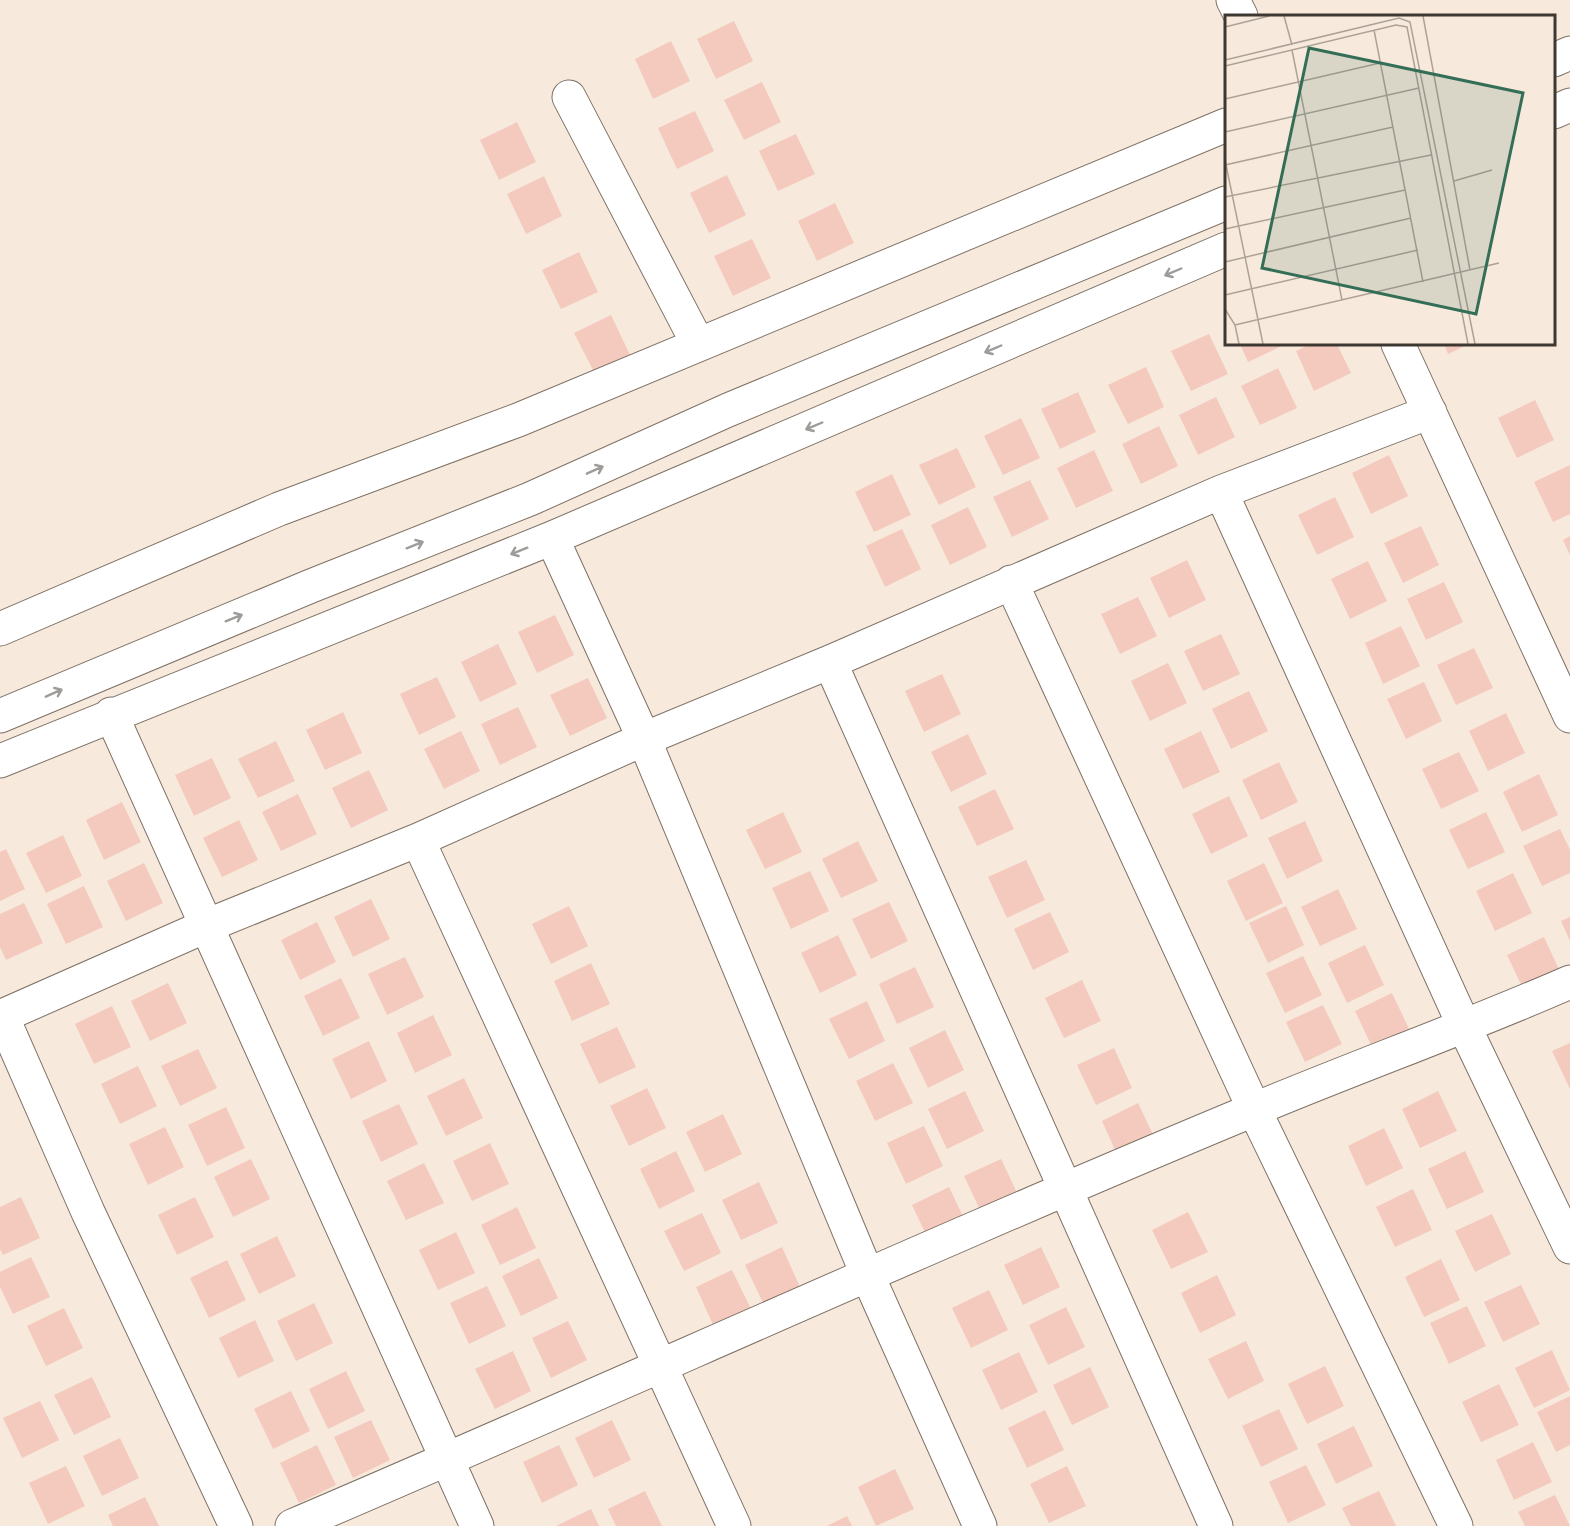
<svg xmlns="http://www.w3.org/2000/svg" width="1570" height="1526" font-family="Poppins,sans-serif">
<rect width="100%" height="100%" fill="#f7e9db"/>
<path fill="#f4cabe" d="M734 21 753 61 716 79 697 39Z
M671 41 690 81 653 99 635 59Z
M762 82 781 122 744 140 724 100Z
M695 111 714 151 677 169 658 128Z
M517 122 536 162 499 180 480 140Z
M796 134 815 174 778 191 759 151Z
M727 175 746 215 709 233 690 193Z
M544 176 562 216 526 234 507 194Z
M835 203 854 243 817 261 798 221Z
M752 239 771 278 733 296 714 256Z
M579 252 598 292 561 309 542 270Z
M611 315 630 355 594 372 574 333Z
M1209 334 1228 374 1191 391 1171 351Z
M1240 344H1286L1248 362Z
M1311 344H1337L1351 373 1314 391 1296 351Z
M1444 344H1469L1448 354Z
M1146 367 1164 407 1128 424 1108 385Z
M1278 368 1297 408 1260 425 1241 386Z
M1078 392 1096 432 1060 449 1041 409Z
M1216 397 1235 437 1198 455 1179 415Z
M1535 400 1554 440 1517 458 1498 418Z
M1021 418 1040 458 1003 475 984 436Z
M1159 426 1178 466 1141 484 1122 444Z
M957 448 976 487 939 505 919 465Z
M1094 450 1113 491 1076 508 1057 468Z
M1389 455 1408 496 1371 514 1352 473Z
M1570 465V514L1553 522 1534 482Z
M892 474 911 515 874 532 855 492Z
M1030 480 1049 519 1012 537 993 497Z
M1335 497 1354 537 1317 555 1298 515Z
M968 507 987 547 950 565 931 525Z
M1421 526 1439 565 1403 583 1384 543Z
M902 529 921 569 885 587 866 546Z
M1570 536V555L1563 540Z
M1187 560 1206 600 1169 618 1150 578Z
M1368 561 1387 601 1350 619 1331 579Z
M1444 582 1463 622 1426 640 1407 599Z
M1138 597 1157 636 1120 654 1101 614Z
M555 615 574 655 537 673 518 632Z
M1401 626 1420 666 1383 684 1365 643Z
M1221 634 1240 674 1203 691 1184 651Z
M498 644 517 684 480 702 461 662Z
M1474 648 1493 688 1456 705 1437 665Z
M1168 663 1187 703 1150 721 1131 681Z
M942 674 961 714 924 732 905 691Z
M437 677 456 717 419 735 400 694Z
M588 678 607 718 570 736 550 695Z
M1424 682 1442 721 1406 739 1387 699Z
M1249 691 1268 731 1231 749 1212 709Z
M518 707 537 747 500 765 481 724Z
M343 712 362 753 325 770 306 730Z
M1506 713 1525 753 1488 771 1469 731Z
M461 731 480 771 444 789 424 749Z
M1201 731 1220 772 1183 789 1164 749Z
M968 734 987 774 951 792 931 752Z
M276 741 295 781 258 798 238 759Z
M1459 752 1479 791 1441 809 1422 769Z
M212 758 231 798 194 816 175 775Z
M1279 762 1298 802 1261 820 1242 780Z
M369 770 388 810 351 828 332 788Z
M1539 774 1558 815 1522 832 1503 792Z
M995 789 1014 829 977 846 958 807Z
M298 794 317 834 281 851 262 812Z
M1229 796 1248 836 1211 854 1192 814Z
M122 802 141 842 104 860 86 820Z
M783 812 802 852 765 869 746 830Z
M1486 812 1505 852 1468 869 1449 830Z
M239 820 258 860 222 877 203 838Z
M1305 821 1323 861 1287 879 1268 838Z
M1560 829 1570 850V873L1542 886 1523 846Z
M63 835 82 876 46 893 26 853Z
M858 841 878 881 841 898 822 859Z
M6 849 25 889 0 901V852Z
M1026 860 1045 900 1007 918 988 877Z
M144 863 163 903 126 921 107 881Z
M1264 863 1283 903 1246 921 1227 881Z
M810 871 829 911 791 929 772 888Z
M1513 873 1532 913 1495 931 1476 891Z
M84 886 103 927 66 944 47 904Z
M1338 889 1357 929 1320 946 1301 907Z
M371 899 390 939 353 957 334 917Z
M889 902 908 941 871 959 852 919Z
M24 903 43 943 6 960 0 947V914Z
M569 906 588 946 551 964 532 924Z
M1286 906 1304 945 1268 963 1249 923Z
M1050 912 1069 952 1033 970 1014 929Z
M1570 917V941L1561 921Z
M317 922 336 962 300 980 281 940Z
M838 935 857 975 820 993 801 953Z
M1544 937 1563 978 1526 995 1507 955Z
M1365 945 1384 985 1347 1003 1328 963Z
M1303 956 1322 995 1285 1013 1266 973Z
M405 957 424 997 387 1015 368 974Z
M591 963 610 1004 572 1021 554 981Z
M915 967 934 1007 897 1024 879 984Z
M341 978 360 1018 323 1036 304 996Z
M1082 980 1101 1021 1064 1038 1045 998Z
M168 983 187 1023 150 1041 131 1001Z
M1392 993 1411 1033 1374 1051 1355 1011Z
M867 1001 885 1041 849 1059 829 1019Z
M1323 1005 1342 1044 1305 1062 1286 1022Z
M112 1006 131 1047 94 1064 75 1024Z
M433 1015 452 1055 415 1073 397 1033Z
M617 1027 636 1067 599 1084 580 1044Z
M945 1030 964 1070 928 1088 909 1048Z
M369 1041 387 1081 351 1099 332 1059Z
M1570 1043V1089L1552 1051Z
M1114 1048 1132 1088 1096 1105 1077 1065Z
M198 1049 217 1088 180 1106 161 1066Z
M893 1063 913 1103 875 1121 856 1081Z
M138 1066 157 1106 120 1124 101 1084Z
M464 1078 483 1118 446 1136 427 1096Z
M647 1088 666 1128 629 1146 610 1106Z
M965 1091 984 1131 947 1149 928 1109Z
M1438 1091 1457 1131 1420 1148 1402 1109Z
M1138 1103 1157 1143 1120 1161 1102 1121Z
M399 1104 418 1144 381 1162 362 1121Z
M226 1107 245 1148 207 1166 188 1125Z
M723 1114 742 1154 705 1172 686 1132Z
M924 1126 943 1166 906 1184 887 1143Z
M165 1127 184 1167 148 1185 129 1144Z
M1384 1128 1403 1168 1366 1186 1348 1146Z
M490 1143 509 1184 472 1201 453 1161Z
M676 1151 695 1191 659 1209 640 1169Z
M1465 1151 1484 1192 1447 1209 1428 1169Z
M251 1159 270 1199 233 1217 214 1177Z
M1001 1159 1020 1199 983 1216 964 1176Z
M424 1163 444 1203 406 1220 387 1181Z
M759 1182 778 1223 741 1240 722 1200Z
M949 1187 968 1227 931 1245 912 1205Z
M1413 1189 1432 1230 1395 1247 1376 1207Z
M21 1197 40 1238 3 1255 0 1249V1207Z
M195 1197 214 1237 177 1255 158 1215Z
M517 1207 536 1248 500 1265 481 1225Z
M1188 1212 1208 1252 1171 1269 1152 1230Z
M702 1213 721 1253 684 1271 664 1231Z
M1492 1214 1511 1254 1475 1272 1455 1231Z
M456 1232 475 1273 438 1290 419 1250Z
M277 1236 296 1276 259 1294 240 1254Z
M782 1247 800 1287 764 1305 745 1265Z
M1041 1247 1060 1287 1023 1305 1004 1265Z
M31 1257 50 1297 13 1314 0 1287V1272Z
M539 1258 558 1298 521 1316 502 1276Z
M1441 1259 1460 1300 1424 1317 1405 1277Z
M227 1260 246 1300 209 1318 190 1278Z
M732 1270 751 1309 714 1327 696 1287Z
M1217 1275 1236 1315 1200 1333 1181 1293Z
M1521 1285 1540 1324 1503 1342 1484 1302Z
M487 1286 506 1326 469 1344 450 1303Z
M989 1290 1008 1330 971 1348 952 1308Z
M314 1303 333 1343 296 1361 277 1321Z
M1467 1306 1486 1346 1449 1364 1430 1323Z
M1066 1307 1085 1347 1048 1365 1029 1325Z
M64 1308 83 1348 46 1366 27 1326Z
M255 1320 274 1361 238 1378 219 1338Z
M568 1321 587 1360 551 1378 532 1338Z
M1246 1341 1264 1381 1228 1399 1208 1359Z
M1552 1350 1570 1390 1534 1408 1515 1368Z
M513 1351 531 1391 495 1409 475 1369Z
M1019 1352 1038 1392 1001 1410 982 1370Z
M1325 1366 1344 1406 1307 1424 1288 1384Z
M1090 1367 1109 1407 1072 1425 1053 1385Z
M346 1371 365 1411 328 1429 309 1389Z
M92 1377 111 1417 74 1435 54 1395Z
M1499 1384 1519 1425 1481 1442 1462 1402Z
M291 1391 310 1431 273 1449 254 1409Z
M1570 1396V1445L1556 1452 1537 1412Z
M40 1401 59 1440 22 1458 3 1418Z
M1279 1409 1298 1449 1261 1467 1242 1426Z
M1045 1410 1064 1450 1027 1468 1008 1428Z
M371 1420 390 1460 353 1478 334 1437Z
M612 1420 631 1460 594 1478 575 1438Z
M1354 1426 1373 1466 1336 1484 1317 1444Z
M120 1438 139 1478 102 1496 83 1456Z
M1533 1442 1552 1482 1514 1500 1496 1460Z
M317 1445 336 1485 299 1503 280 1463Z
M559 1445 578 1485 542 1503 523 1462Z
M1306 1465 1326 1505 1288 1523 1269 1482Z
M66 1466 85 1506 48 1524 29 1483Z
M1067 1466 1086 1506 1049 1523 1030 1484Z
M895 1469 914 1509 876 1526 858 1487Z
M645 1491 662 1526H616L608 1509Z
M1379 1491 1396 1526H1351L1342 1508Z
M1555 1495 1570 1526H1525L1518 1512Z
M145 1497 159 1526H113L108 1515Z
M591 1509 599 1526H556Z
M847 1516 852 1526H827Z"/>
<g fill="none" stroke-linecap="round" stroke-linejoin="round">
<g stroke="#7e7165" stroke-width="35">
<path id="street" d="M1233 0 1241 16
M1554 60 1570 53
M569 97 698 344
M1554 112 1570 105
M1398 344 1570 716
M1221 492 1465 1028 1570 1247
M552 538 644 739 867 1274 980 1526
M1011 582 1254 1109 1456 1526
M0 629 279 509 518 420 1226 125
M830 662 1216 1526
M111 714 477 1526
M0 716 311 586 530 499 728 410 1226 203
M0 761 552 538 1226 249
M418 840 734 1526
M2 1016 88 1212 236 1526
M0 1017 206 926 418 840 644 739 830 662 1221 492 1430 412
M292 1526C613 1389 930 1244 1253 1110 1358 1066 1465 1028 1570 982"/>
</g>
<use href="#street" stroke="#fff" stroke-width="33"/>
</g>
<defs><path id="oneway-shaft" d="M-6 0H5M1.5-3L5.5 0L1.5 3" fill="none" stroke-width="1.6" stroke-linecap="round" stroke-linejoin="round" transform="scale(1.5)"/></defs>
<g stroke="#9e9c99">
<use href="#oneway-shaft" transform="translate(1173 272) rotate(157)"/>
<use href="#oneway-shaft" transform="translate(993 349) rotate(157)"/>
<use href="#oneway-shaft" transform="translate(814 426) rotate(157)"/>
<use href="#oneway-shaft" transform="translate(595 470) rotate(-24)"/>
<use href="#oneway-shaft" transform="translate(415 545) rotate(-22)"/>
<use href="#oneway-shaft" transform="translate(519 551) rotate(158)"/>
<use href="#oneway-shaft" transform="translate(234 618) rotate(-22)"/>
<use href="#oneway-shaft" transform="translate(54 693) rotate(-24)"/>
</g>
<g transform="translate(1225 15)">
<rect width="330" height="330" fill="#f7e9db"/>
<path fill="none" stroke="#ada298" stroke-width="1.5" d="M59 1 67 30M198 1 245 255M0 12 44 1M149 15 198 267M67 35 117 285M0 45 174 3 185 7 250 329M0 51 171 10 182 12 243 329M0 84 155 48M0 117 194 73M0 145 38 329M0 150 168 112M229 166 267 155M0 182 206 140M0 214 180 175M0 247 186 203M0 280 193 235M0 294 10 310 14 329M10 310 274 248"/>
<path fill="#346e57" fill-opacity="0.15" stroke="#346e57" stroke-width="3" d="M84 33 298 78 251 299 37 253Z"/>
<rect width="330" height="330" fill="none" stroke="#3e3833" stroke-width="3"/>
</g>
</svg>
